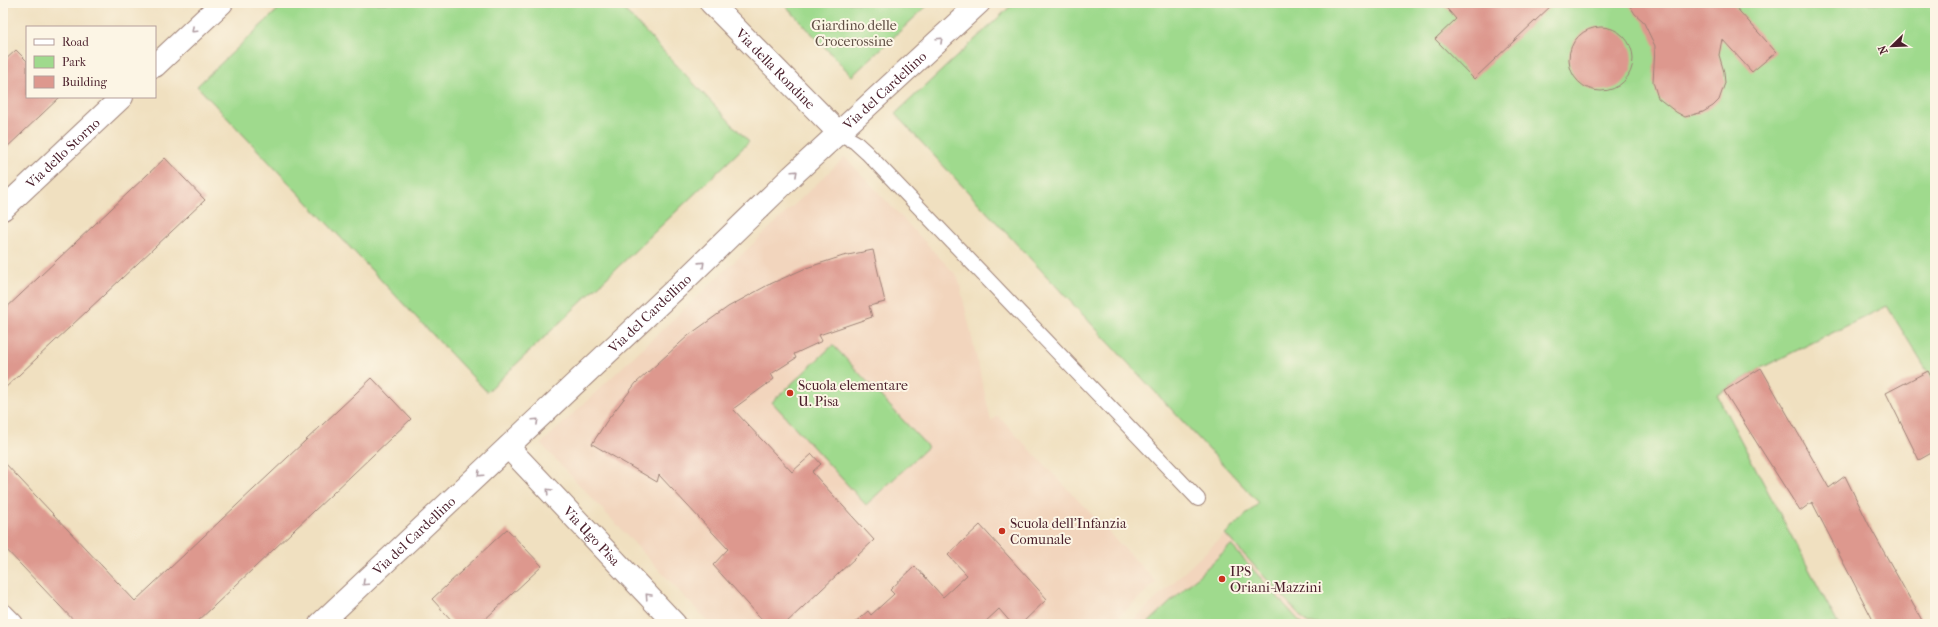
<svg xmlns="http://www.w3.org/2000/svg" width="1938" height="627" font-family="'IM FELL French Canon',serif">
<rect width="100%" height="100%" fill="#fcf5e5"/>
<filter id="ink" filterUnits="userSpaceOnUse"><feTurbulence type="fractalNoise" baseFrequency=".025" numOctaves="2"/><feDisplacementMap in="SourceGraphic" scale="8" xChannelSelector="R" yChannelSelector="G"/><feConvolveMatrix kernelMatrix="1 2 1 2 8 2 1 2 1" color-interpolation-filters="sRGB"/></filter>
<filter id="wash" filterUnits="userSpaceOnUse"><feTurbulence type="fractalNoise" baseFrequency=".012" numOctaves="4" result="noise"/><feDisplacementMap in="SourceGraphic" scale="16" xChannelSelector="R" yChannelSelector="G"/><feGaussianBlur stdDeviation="0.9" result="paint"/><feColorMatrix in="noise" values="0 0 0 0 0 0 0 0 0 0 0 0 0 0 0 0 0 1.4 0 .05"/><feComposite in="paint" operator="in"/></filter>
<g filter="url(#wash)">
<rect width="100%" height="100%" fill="#f0e0c0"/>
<path fill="#f2d5bd" d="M845 157 958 277 991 421 998 416 1156 582 1111 624H710L541 444Z
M1225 534 1308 624H1129Z"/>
<path fill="#9fda8d" stroke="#747c5c" d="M285 3H618L749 142 487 392 197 86Z
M783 3H930L852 76Z
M1014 3H1935V384L1887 306 1761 368 1717 395 1838 624H1308L1225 534 1259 503 895 114Z
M833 345 928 447 866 505 772 402Z
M1231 545 1302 624H1147Z"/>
<g id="blocks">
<path fill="#dd988e" d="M1444 3H1554L1474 79 1435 39 1456 19 1443 4Z
M1628 3H1732L1776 52 1752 72 1722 39 1719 55 1724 72 1725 83 1719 100 1713 106 1703 112 1685 117 1676 112 1658 98 1653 82 1655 46 1643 21 1635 14Z
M1569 59a32 32 0 1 1 64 0a32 32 0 1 1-64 0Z
M16 50 27 61V97H60L3 151V62Z
M165 158 205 200 3 390V311Z
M873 250 885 302 869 306 872 317 819 335 822 341 794 354 796 358 771 374 774 379 733 409 792 472 812 454 821 464 812 472 874 540 785 624H766L713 565 728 549 659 475 657 482 592 444 606 422 636 383 689 335 728 307 768 285 806 268 843 256Z
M1761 368 1829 488 1845 476 1869 525 1924 624H1875L1812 502 1800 511 1724 391Z
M1928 371 1935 384V451L1919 460 1886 393Z
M372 378 411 419 195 624H77L3 546V461L135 601Z
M980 525 1047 599 1021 624H1012L999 609 983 624H853L868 611 871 615 894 594 890 590 915 566 943 597 967 575 948 555Z
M507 529 542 566 480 624H455L432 599Z"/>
</g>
</g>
<g filter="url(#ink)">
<use href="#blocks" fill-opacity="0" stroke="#9d8076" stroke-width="1"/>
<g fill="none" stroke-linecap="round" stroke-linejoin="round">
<g stroke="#9d8076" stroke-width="16">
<path id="service" d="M839 133 855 142 867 153 1198 499"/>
</g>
<g stroke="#9d8076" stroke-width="24">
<g id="minor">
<path id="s1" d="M711 3 839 133"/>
<path d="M155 66 222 3"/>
<path id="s2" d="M3 209 122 97"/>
<path id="s3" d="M508 447 675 624"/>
<path d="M3 615 12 624"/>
<path id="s4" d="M320 624 687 278 792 176 979 3"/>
</g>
</g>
<use href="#service" stroke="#fff" stroke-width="14"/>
<use href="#minor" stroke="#fff" stroke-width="22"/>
</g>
<defs><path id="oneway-chevron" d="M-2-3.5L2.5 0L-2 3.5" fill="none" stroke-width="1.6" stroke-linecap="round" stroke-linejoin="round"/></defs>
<g stroke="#ae9aa0">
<use href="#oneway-chevron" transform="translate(194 30) rotate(137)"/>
<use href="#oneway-chevron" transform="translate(940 40) rotate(-43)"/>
<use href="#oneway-chevron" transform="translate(795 173) rotate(-43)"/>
<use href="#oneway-chevron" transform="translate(702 264) rotate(-44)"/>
<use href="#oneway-chevron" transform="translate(536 421) rotate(-43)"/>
<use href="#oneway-chevron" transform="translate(480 474) rotate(137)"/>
<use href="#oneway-chevron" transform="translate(549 491) rotate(-133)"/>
<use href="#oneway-chevron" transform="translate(365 583) rotate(137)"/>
<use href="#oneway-chevron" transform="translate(648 596) rotate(-133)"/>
</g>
</g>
<g fill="#c8321e" stroke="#fcf5e5" stroke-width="1.5">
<circle cx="790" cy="393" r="4"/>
<circle cx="1002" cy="531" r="4"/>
<circle cx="1222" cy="579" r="4"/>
</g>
<g text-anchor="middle" stroke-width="4" stroke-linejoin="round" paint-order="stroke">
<g font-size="14" fill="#5f4e44" stroke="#fcf5e5">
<text x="854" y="30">Giardino delle<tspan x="854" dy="16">Crocerossine</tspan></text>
</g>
<g font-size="14" fill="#4a1f2b" stroke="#fcf5e5">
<text dy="5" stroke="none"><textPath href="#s1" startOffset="92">Via della Rondine</textPath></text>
<text dy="5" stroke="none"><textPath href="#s4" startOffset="777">Via del Cardellino</textPath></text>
<text dy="5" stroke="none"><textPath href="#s2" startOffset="82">Via dello Storno</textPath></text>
<text dy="5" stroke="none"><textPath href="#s4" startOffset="453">Via del Cardellino</textPath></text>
<text dy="5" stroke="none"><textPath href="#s4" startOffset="129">Via del Cardellino</textPath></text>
<text dy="5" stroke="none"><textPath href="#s3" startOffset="122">Via Ugo Pisa</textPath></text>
</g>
<g font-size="14" fill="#4a1f2b" stroke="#fcf5e5" text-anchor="start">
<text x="798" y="390">Scuola elementare<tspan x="798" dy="16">U. Pisa</tspan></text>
<text x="1010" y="528">Scuola dell'Infanzia<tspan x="1010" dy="16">Comunale</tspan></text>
<text x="1230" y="576">IPS<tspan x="1230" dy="16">Oriani-Mazzini</tspan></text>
</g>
</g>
<rect width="1938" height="627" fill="none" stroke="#fcf5e5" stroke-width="16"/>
<rect x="26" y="26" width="130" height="72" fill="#fcf5e5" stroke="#b59f9b"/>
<rect x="34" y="39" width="20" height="6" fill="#ffffff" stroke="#b59f9b"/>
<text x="62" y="46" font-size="12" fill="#4a1f2b">Road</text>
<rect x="34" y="56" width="20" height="12" fill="#9fda8d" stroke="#b59f9b"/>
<text x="62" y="66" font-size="12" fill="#4a1f2b">Park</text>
<rect x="34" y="76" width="20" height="12" fill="#dd988e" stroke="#b59f9b"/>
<text x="62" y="86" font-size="12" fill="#4a1f2b">Building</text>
<g transform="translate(1892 46) rotate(247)" stroke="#fcf5e5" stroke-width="3" paint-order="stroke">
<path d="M0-3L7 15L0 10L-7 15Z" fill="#4a1f2b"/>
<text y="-6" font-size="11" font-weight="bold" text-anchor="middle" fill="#4a1f2b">N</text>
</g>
</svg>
